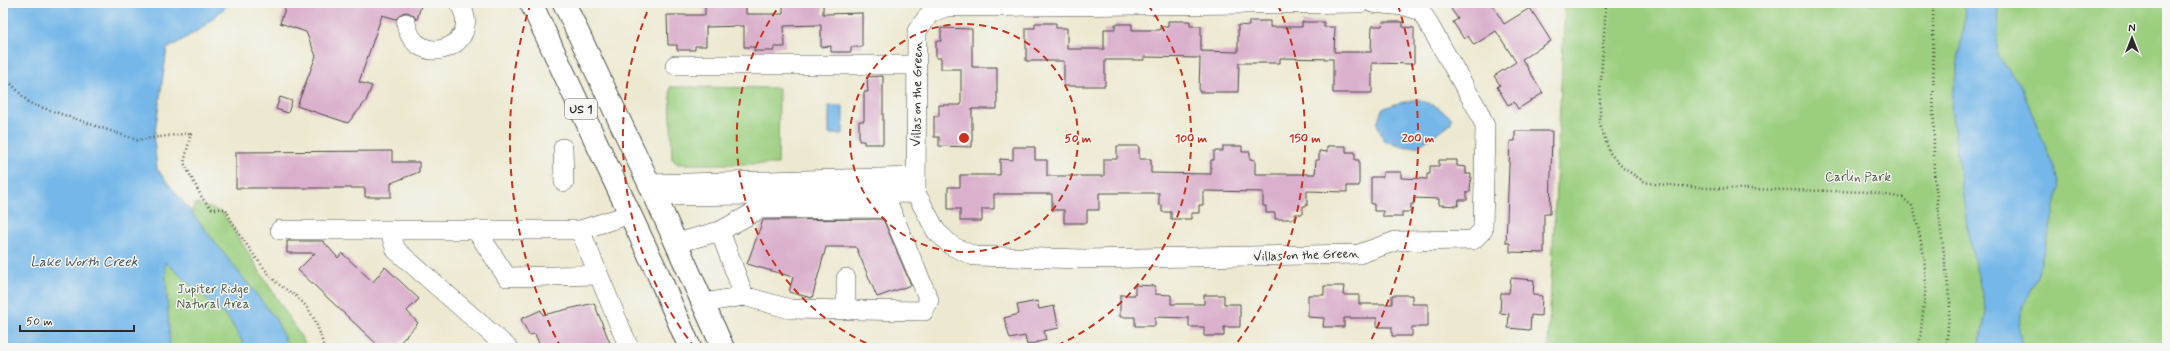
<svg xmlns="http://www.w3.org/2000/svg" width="2170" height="351" font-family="Mynerve,sans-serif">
<rect width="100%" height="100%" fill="#f6f6f2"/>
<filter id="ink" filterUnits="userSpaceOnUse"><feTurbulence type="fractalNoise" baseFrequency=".025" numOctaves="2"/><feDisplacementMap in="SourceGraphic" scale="8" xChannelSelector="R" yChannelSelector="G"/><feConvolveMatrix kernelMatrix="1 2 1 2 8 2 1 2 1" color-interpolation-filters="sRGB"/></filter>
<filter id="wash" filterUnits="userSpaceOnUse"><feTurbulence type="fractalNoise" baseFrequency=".012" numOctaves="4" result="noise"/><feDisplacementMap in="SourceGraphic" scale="16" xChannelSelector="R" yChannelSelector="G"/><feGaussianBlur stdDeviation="0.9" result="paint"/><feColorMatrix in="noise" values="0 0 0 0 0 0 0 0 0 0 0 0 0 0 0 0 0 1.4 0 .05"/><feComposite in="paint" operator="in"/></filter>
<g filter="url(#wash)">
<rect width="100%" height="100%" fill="#ede9d1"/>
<path fill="#9bcf7f" stroke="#637d55" d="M1565 3H2167V348H1548Z
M670 87 779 88 778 164H678L672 159Z
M196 203 223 213 308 348H166L159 265Z"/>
<path fill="#74b7e9" stroke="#50718a" d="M3 3H230L202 28 167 49 154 139 157 169 275 318 289 348H246L229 319 165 262 170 348H3Z
M1965 3H1999L1997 55 2020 84 2055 170 2059 188 2049 233 2037 276 2020 314 2019 332 2024 348H1979L1986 311 1968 234 1951 108 1964 21Z
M1418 99 1437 107 1451 117V123L1419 146 1407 147 1384 141 1377 124 1382 109 1395 104Z
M829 106H843V134H829Z"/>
<g id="blocks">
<path fill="#dab0cc" d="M287 3H296L313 9 315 3H415L421 5 417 20 413 15 407 12 402 13 396 19 382 15 359 82 372 86 366 101 348 123 297 106 316 56 306 32 280 23Z
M705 3H746V14H783V3H823V14L862 13V47H851V52H831V46L821 47V25L784 26 785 47H774V51H754V47H744V26L706 27V46H695V50H677V45H668L667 15H705Z
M1461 3H1491L1504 24 1530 8 1551 41 1522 59 1543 93 1518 109 1514 102 1508 105 1497 87 1500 85 1494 76 1516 62 1496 31 1474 45 1468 36 1464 39 1453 22 1458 19 1451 9Z
M1168 21H1190V26H1201V51L1238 52V25L1249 26V21H1270V27H1302V22H1324V27H1335L1334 52H1371L1372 26H1382L1383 22H1403V27L1414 28V64L1372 63V93H1333V59L1280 58V63H1239L1238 92H1199L1200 58 1144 57V60H1105V86H1064V61H1026V28H1035V23H1056V28H1067V49H1104V29H1115V24H1132V30H1160V27H1168Z
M941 28 972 29V67H997V109H972V147L939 146V137H934V116H939V105H961V69H941V58H936V41H941Z
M883 76V144H864V141H859V121H864V92H868L867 77Z
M280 97 292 101 288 113 276 109Z
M1515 131H1552L1550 214H1544V253L1510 252V243H1506L1510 141H1515Z
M1117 146H1139V159H1151V173L1211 174V160H1214V151H1223V146H1242V152H1250V159L1255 160V174H1315L1316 160H1319V151L1327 152V146H1346V152H1355V160H1359V186H1347V192L1307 191V206H1303V214H1295V219H1275V213H1266V206H1263V192L1203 191V205H1199V213H1191V219H1171V212H1162V205H1159V193H1099V210H1087V223H1064V210H1052V194H994V209H982V221H960V209H948V187H960V175H1000V159L1013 160V147H1035V160H1047V176H1104V159H1117Z
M392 151V162H419V172L391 183V197H365V188H236V152Z
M1439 160H1457V166L1466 167V174H1471L1470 192H1467V200H1459L1458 206 1439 205V199L1414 198V204H1411V212H1402V217H1383V211H1374V204H1371V177H1383V172H1401V178L1427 179V174H1430V166H1439Z
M883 219 911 285 877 297 856 247H826L812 298 789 292 793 277 747 264 763 220Z
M287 241H323L338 258 342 253 373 282 385 267 419 299 407 311 418 323 395 348H381L298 270 315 253H287Z
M1511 278 1534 280 1533 295 1542 296 1541 316 1531 315 1530 330 1508 328 1509 314 1500 313 1501 293H1509Z
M1135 285 1155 286V294L1171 295V304H1204V295H1224V304H1240V327H1224V336H1204V327H1189V318L1155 317V326H1135V317H1120V295H1135Z
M1324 286H1344L1343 295H1359V304H1392V295H1412V304H1428V327H1412V336H1392V327H1377V318H1344V327H1323L1324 318 1308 317V295H1324Z
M1037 301 1039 309 1054 306 1059 328 1044 331 1046 340 1027 345 1025 336 1010 339 1004 318 1019 314 1017 305Z
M594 303 612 348H541L535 334 529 335 521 319 541 310 543 315Z"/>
</g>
</g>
<g filter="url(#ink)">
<use href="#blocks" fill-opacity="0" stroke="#484844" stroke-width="1"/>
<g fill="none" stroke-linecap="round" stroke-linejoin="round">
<g stroke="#484844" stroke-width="20">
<path id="minor" d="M1360 3 946 7 930 13 917 31 916 193 936 231 952 246 974 256 1084 259 1359 254 1396 241 1473 240 1483 230 1485 126 1478 110 1421 11 1405 6 1372 3
M406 23C415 73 487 46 459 3
M675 65H916
M563 148 564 182
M649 184 916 177
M673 196 916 193
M280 230H580L631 214
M389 230 396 250 508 348
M476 230 507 277 598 275
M580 230 629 348
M677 243 720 231
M704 303 744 296 790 309 924 311 929 300 890 208 760 209 720 231 744 296
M846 310V278"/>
</g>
<g stroke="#484844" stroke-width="24">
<path id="major" d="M531 3 659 276 690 348
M564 3 655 196 723 348"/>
</g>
<path stroke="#484844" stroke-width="2.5" stroke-dasharray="1 3" stroke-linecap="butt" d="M1606 3 1600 94V125L1610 153 1623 168 1645 182 1655 184 1706 188 1871 192 1903 198 1912 206 1915 214 1924 256 1926 285 1919 348
M1933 3 1934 173 1950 303 1946 348
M3 75 29 103 137 140 191 133
M191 133 184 163 202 198 212 209H226C234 229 262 268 277 283 283 288 291 292 297 297 313 311 319 328 324 348"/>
<use href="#minor" stroke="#fff" stroke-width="19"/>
<use href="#major" stroke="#fff" stroke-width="22"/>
</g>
</g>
<g fill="none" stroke="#c8321e" stroke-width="2" stroke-dasharray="7 5">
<circle cx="964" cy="138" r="114"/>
<path d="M877 348A227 227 0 0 1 780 5M1148 5A227 227 0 0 1 1051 348"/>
<path d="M695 348A341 341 0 0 1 650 5M1278 5A341 341 0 0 1 1233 348"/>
<path d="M561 348A454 454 0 0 1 530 5M1398 5A454 454 0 0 1 1367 348"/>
</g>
<g text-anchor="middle" stroke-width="3" stroke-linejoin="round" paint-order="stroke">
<rect fill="#f6f6f2" stroke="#686867" stroke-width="1" x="565" y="99" width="32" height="20" rx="3"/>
<g font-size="12" font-weight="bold" fill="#2b2b2b">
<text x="581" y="113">US 1</text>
</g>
<g font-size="13" fill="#2b2b2b" stroke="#f6f6f2">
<text transform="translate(916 94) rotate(-89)" y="5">Villas on the Green</text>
<text transform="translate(1306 254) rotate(-2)" y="5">Villas on the Green</text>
</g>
<g font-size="13" fill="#4d5c44" stroke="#f6f6f2">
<text x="1858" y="181">Carlin Park</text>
<text x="213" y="293">Jupiter Ridge<tspan x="213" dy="15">Natural Area</tspan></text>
</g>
<g font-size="14" font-style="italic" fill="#415564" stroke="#f6f6f2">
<text x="84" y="266">Lake Worth Creek</text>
</g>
</g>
<circle cx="964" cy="138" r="6" fill="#c8321e" stroke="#f6f6f2" stroke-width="2"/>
<g font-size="12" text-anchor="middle" font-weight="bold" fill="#c8321e" stroke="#f6f6f2" stroke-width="3" stroke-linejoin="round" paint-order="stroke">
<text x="1078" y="142">50 m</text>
<text x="1191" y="142">100 m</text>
<text x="1305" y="142">150 m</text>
<text x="1418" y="142">200 m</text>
</g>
<rect width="2170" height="351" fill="none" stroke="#f6f6f2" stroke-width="16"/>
<g transform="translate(2132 38)" stroke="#f6f6f2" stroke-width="3" paint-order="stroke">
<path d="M0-3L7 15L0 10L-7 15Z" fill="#2b2b2b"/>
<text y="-6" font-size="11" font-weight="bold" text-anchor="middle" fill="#2b2b2b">N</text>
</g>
<path d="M20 325v6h114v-6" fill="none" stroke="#2b2b2b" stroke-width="2"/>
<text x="26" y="325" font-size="12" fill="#2b2b2b" stroke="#f6f6f2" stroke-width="3" paint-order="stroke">50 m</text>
</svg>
